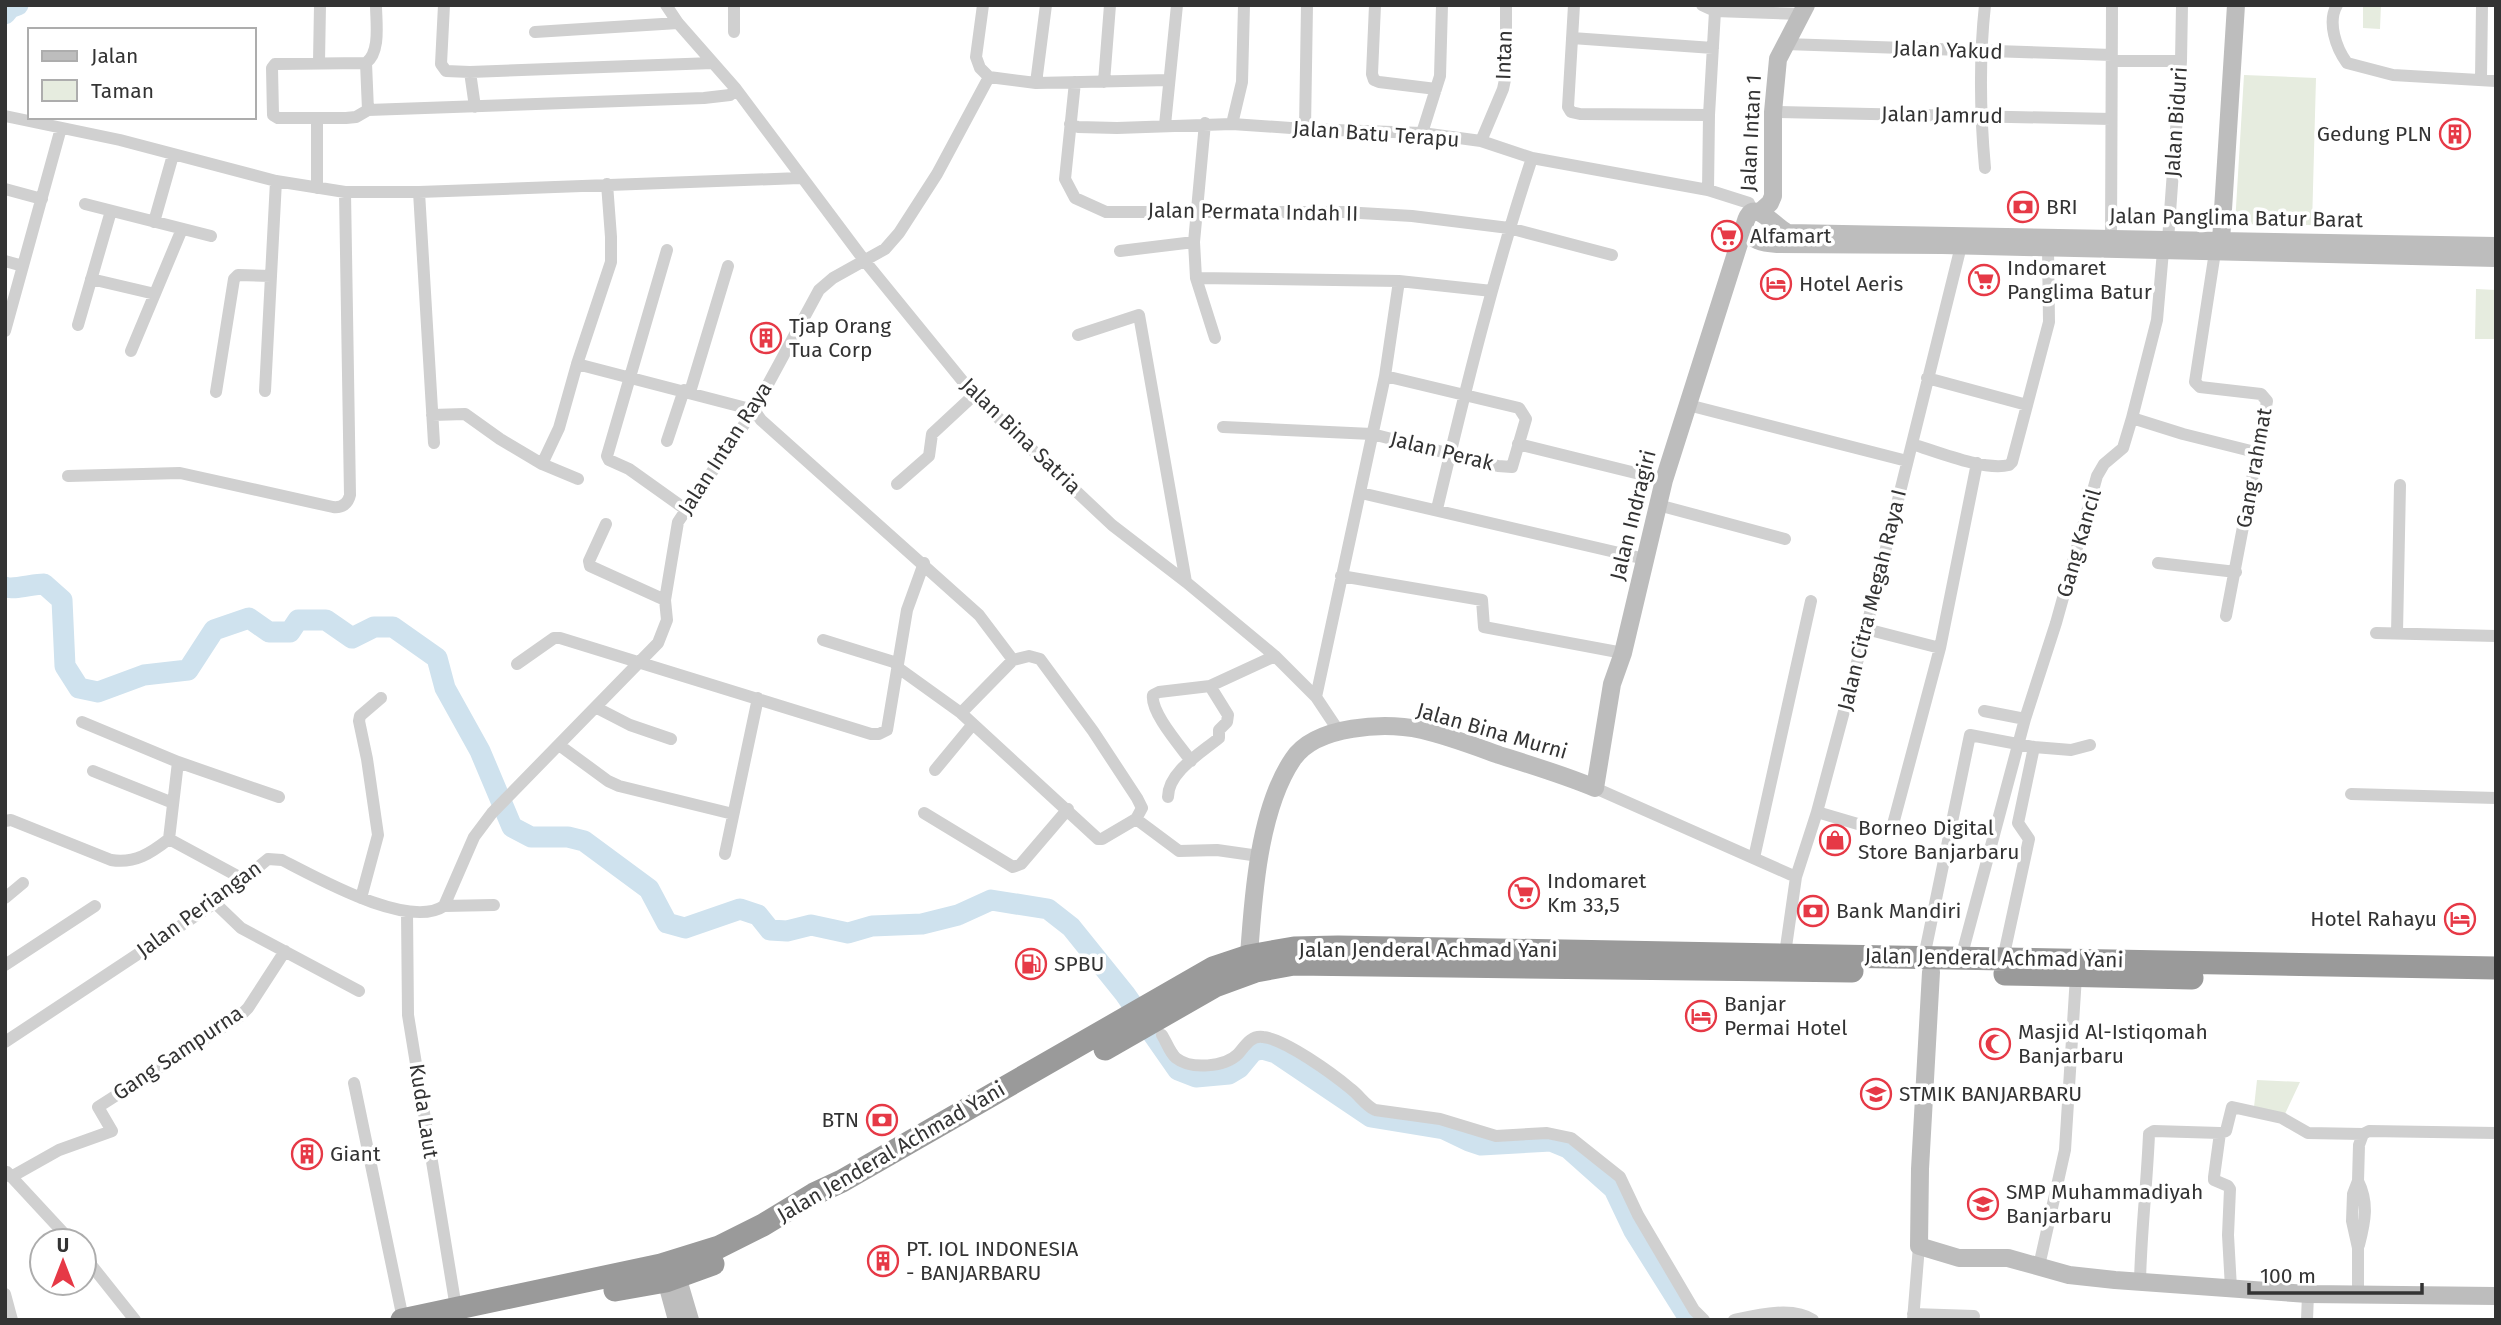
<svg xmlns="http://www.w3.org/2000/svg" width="2501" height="1325" font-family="'Fira Sans',sans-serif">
<rect width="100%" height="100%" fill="#fff"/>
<path fill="#e6ecdf" d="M2363 5H2381L2380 29 2363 28Z
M2244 75 2316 78 2312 225 2235 224Z
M2476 289 2496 290V339H2475Z
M2257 1080 2300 1082 2284 1116 2254 1107Z"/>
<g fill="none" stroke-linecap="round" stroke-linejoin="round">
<path stroke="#cfe2ee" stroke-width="21" d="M5 14 10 8 18 5
M5 587C13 590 33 584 44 584L62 600 65 666 79 688 98 692 144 675 188 670 214 630 249 618 269 632H290L298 620H326L352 638 374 627H393L437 658 445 688 480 751 512 827 531 837H568L584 841 649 889 667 923 685 928 740 909 758 915 770 930 787 931 811 925 848 933 872 926 922 924 958 915 991 900 1048 909 1071 927 1125 994 1178 1070 1196 1077 1229 1074 1239 1068 1253 1051 1262 1049 1276 1053 1371 1117 1444 1129 1469 1141 1481 1145 1551 1141 1568 1148 1614 1189 1634 1231 1690 1320"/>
<path stroke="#d0d0d0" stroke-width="12" d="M444 5 441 64 446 71 470 72 713 63
M666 5 678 23 736 89 864 260 974 395 1112 525 1186 582 1275 656 1316 697 1338 730
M734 5V32
M983 5 976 57 980 68 989 77
M1375 5 1372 74 1374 80 1379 82 1436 89
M1574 5 1568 107 1571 112 1580 114 1709 115
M1702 5 1715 11 1801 14
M1985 5C1979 60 1980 113 1985 168
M2337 5C2327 22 2336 48 2347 63L2393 75 2496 81
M535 32 678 23
M1572 38 1713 48
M1785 44 2112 55
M2112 61H2181
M319 62 320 5
M366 63 275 64 272 68 273 115 278 118H346L356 117 368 110 704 98 730 95 736 89
M470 72 475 107
M989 77 1036 83 1169 80
M2481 79 2482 5
M1075 82 1065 179 1075 198 1106 212H1343L1412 216 1509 228 1612 255
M1104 82 1110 5
M1036 83 1046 5
M368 110 366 63C381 52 376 22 376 5
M1773 112 2111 119
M5 116 120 140 276 181 345 192H419L800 178
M317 118V188
M1205 123 1194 242 1196 278 1399 281 1385 376 1316 697
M1070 124 1078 127 1117 128 1232 124 1305 129 1422 133 1481 141 1532 158 1708 190 1749 203 1752 213
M1232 124 1242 82 1244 5
M1165 125 1177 5
M1305 129 1307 5
M1422 133 1440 76 1442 5
M1481 141 1503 89 1506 75V5
M607 184 611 237V262L577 364 754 410 761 420 979 615 1013 660 961 713
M5 189 42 199
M1708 190 1709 115 1715 11
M419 192 434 443
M85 204 211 236
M154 222 173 155
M2111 237 2112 5
M2168 240 2181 61 2182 5
M667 250 607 456 609 460 629 469 685 509
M1120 251 1194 242
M2215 252 2195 382 2200 387 2261 394 2267 401 2226 616
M5 261 23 266
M1196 278 1215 338
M91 279 155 294
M1399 281 1492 291
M78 325 111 211
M5 331 61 128
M1078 335 1139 315 1186 582
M131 351 182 229
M1927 378 2027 405
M265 391 271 276
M216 392 234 279 238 275 271 276 276 181
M690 392 728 266
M1688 405 1907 461
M432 415 465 414 500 439 542 464 578 479
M2132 418 2183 434 2259 453
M1223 427 1372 434 1498 466 1512 467 1526 419 1519 408 1385 376
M667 441 684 390
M1518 444 1664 480
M1912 444C1938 452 1984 471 2009 465L2012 462 2049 322 2048 248
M542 464 559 428 577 364
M68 476 180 473 333 507C342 508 348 504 350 495L345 192
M897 484 929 456 932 434 974 395
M1361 493 1645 559
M1658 505 1785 539
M1437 509C1465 391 1494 273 1532 158
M606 524 589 561 590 566 665 600
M2158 563 2236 572
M1341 576 1482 600 1484 627 1623 653
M1866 629 1940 648
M2376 633 2496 636
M2397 633 2400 485
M823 640 897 663
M1013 660 1029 656 1040 659 1093 731 1137 798 1142 808 1136 819
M517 664 554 638H560L871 734H879L887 730 907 610 924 563
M897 667 961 713 1098 839H1102L1136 819 1179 851 1217 850 1259 856
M597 708 630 725 671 739
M1984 711 2025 719
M82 722 178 762 279 797
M559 745 608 781 619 786 733 814
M2034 747 2071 750 2090 745
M1191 761C1181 747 1150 712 1153 695L1159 692 1210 686 1275 656
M935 770 973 724
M93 771 173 803
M1595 788 1796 877
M2351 794 2496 798
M1168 797C1168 772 1201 753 1219 738V730L1227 722 1228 715 1210 686
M1817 812 1885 832 1892 828 1940 648 1977 463
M924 813 1013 867 1021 864 1068 809
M5 821 11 820 111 860C135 864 151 853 169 839L243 879
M169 839 178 762
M725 854 758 698
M1754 858 1811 601
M5 898 23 883
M361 898 378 835 367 759 359 721 360 716 381 698
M215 903 241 928 359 991
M444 906 494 905
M407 912 408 1015 456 1308
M1785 954 1796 877 1817 812 1866 629 1961 246
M1924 957 1970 735 2034 747 2018 823 2029 839 2003 959
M1961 958 2025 719 2056 623 2097 476 2104 464 2123 448 2132 418 2157 320 2163 251
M5 965 95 906
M1162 1035C1166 1041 1170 1053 1176 1058 1191 1070 1225 1067 1238 1054 1245 1046 1251 1035 1263 1037 1285 1039 1333 1074 1351 1089 1360 1096 1365 1105 1375 1110L1440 1119 1496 1136 1547 1133 1571 1138 1620 1177 1638 1215 1694 1310 1704 1320
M5 1042 215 903 268 859 282 860C316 877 408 930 444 906L474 837 492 813 658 643 667 620 665 600 678 522 754 410 819 290 833 278 885 249 899 233 937 174 989 77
M354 1083 403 1319
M7 1172 71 1241
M11 1177 59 1150 112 1131 98 1107 239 1017 248 1008 285 951
M2358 1181C2369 1203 2365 1222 2359 1245
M84 1256 135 1320
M2039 1266 2065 1150 2076 976
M2140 1282C2141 1232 2147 1184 2149 1134L2154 1131 2220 1133
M2231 1288 2228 1235 2230 1189 2228 1186 2214 1180V1177L2220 1133 2226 1131 2232 1107 2282 1118 2308 1133 2363 1134
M5 1294 12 1320
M2358 1295V1248L2352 1221 2353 1194 2358 1181 2359 1145 2363 1134 2369 1131 2496 1133
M1913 1314 1974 1316
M1734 1320C1757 1315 1793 1306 1813 1320
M1913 1320 1919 1246
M2307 1320 2308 1294"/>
<path stroke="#bdbdbd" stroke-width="18" d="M1760 212 1770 203 1773 196V112L1778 59 1806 5
M2221 241 2236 5
M2496 246 1788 233C1773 227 1751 191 1744 228 1752 241 1762 243 1777 244L1942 245 2496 258
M1249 956C1253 896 1259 809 1293 759 1316 725 1385 722 1422 730 1448 736 1474 746 1499 755 1531 765 1564 775 1595 788L1612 684 1623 653 1664 480 1744 228
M1931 972 1920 1169 1919 1246 1959 1258H2008L2069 1275 2115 1280 2308 1294 2496 1296
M674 1266 690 1320
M663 1269 677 1320"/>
<path stroke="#9a9a9a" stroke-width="23" d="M2005 974 2192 978
M1105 1049 1215 986 1256 971 1294 964 1852 971
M615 1290 666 1281 713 1264
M402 1320 661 1265 719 1247 763 1225 814 1194 842 1181 1213 968 1249 956 1294 948 1338 947 2496 968"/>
</g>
<defs>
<g id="building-ring" transform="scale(1.575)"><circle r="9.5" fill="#fff" stroke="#e63946" stroke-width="1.5"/><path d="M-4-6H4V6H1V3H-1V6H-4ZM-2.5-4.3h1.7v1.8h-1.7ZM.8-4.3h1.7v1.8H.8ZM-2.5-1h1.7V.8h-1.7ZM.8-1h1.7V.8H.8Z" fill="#e63946"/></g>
<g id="bank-ring" transform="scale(1.575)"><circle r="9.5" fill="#fff" stroke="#e63946" stroke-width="1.5"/><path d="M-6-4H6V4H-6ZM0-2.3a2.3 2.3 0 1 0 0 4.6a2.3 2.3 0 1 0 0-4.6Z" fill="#e63946"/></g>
<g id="supermarket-ring" transform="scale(1.575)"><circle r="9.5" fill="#fff" stroke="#e63946" stroke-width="1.5"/><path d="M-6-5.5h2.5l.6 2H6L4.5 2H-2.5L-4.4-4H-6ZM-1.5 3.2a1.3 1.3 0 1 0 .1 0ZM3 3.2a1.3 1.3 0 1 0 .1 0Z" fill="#e63946"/></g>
<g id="hotel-ring" transform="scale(1.575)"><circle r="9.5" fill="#fff" stroke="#e63946" stroke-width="1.5"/><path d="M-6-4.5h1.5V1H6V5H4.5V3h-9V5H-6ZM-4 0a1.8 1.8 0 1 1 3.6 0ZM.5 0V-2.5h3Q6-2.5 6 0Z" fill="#e63946"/></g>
<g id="shop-ring" transform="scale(1.575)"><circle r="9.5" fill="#fff" stroke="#e63946" stroke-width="1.5"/><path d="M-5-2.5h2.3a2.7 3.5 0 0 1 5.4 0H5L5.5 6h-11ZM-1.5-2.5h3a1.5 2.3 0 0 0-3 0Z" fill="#e63946"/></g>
<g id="fuel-ring" transform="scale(1.575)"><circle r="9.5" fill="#fff" stroke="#e63946" stroke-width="1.5"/><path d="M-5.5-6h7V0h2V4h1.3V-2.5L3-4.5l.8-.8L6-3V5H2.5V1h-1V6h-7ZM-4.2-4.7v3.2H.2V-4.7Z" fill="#e63946"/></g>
<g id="mosque-ring" transform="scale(1.575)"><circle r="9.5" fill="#fff" stroke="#e63946" stroke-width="1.5"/><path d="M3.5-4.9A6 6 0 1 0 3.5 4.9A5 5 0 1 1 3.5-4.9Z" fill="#e63946"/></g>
<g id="university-ring" transform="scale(1.575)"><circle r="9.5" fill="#fff" stroke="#e63946" stroke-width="1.5"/><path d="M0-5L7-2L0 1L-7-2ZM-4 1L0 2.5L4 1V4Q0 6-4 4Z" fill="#e63946"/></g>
<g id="school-ring" transform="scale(1.575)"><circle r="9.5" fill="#fff" stroke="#e63946" stroke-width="1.5"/><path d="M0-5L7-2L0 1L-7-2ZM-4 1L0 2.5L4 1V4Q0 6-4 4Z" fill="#e63946"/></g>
</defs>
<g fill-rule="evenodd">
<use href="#building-ring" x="2455" y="134"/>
<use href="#bank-ring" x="2023" y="207"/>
<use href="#supermarket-ring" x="1727" y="236"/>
<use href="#supermarket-ring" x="1984" y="280"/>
<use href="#hotel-ring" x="1776" y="284"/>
<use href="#building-ring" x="766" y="338"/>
<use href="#shop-ring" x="1835" y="840"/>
<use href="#supermarket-ring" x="1524" y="893"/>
<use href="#bank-ring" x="1813" y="911"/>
<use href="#hotel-ring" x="2460" y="919"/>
<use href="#fuel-ring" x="1031" y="964"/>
<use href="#hotel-ring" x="1701" y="1016"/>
<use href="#mosque-ring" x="1995" y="1044"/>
<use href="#university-ring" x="1876" y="1094"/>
<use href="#bank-ring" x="882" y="1120"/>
<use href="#building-ring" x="307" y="1154"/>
<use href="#school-ring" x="1983" y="1204"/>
<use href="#building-ring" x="883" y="1261"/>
</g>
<g text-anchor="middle" stroke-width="7" stroke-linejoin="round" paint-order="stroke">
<g font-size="21" fill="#333" stroke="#fff">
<text transform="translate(1948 50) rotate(2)" y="7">Jalan Yakud</text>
<text transform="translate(1504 55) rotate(-88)" y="7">Intan</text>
<text transform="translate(1942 115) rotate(1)" y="7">Jalan Jamrud</text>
<text transform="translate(2176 122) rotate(-86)" y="7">Jalan Biduri</text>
<text transform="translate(1751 133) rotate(-87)" y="7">Jalan Intan 1</text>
<text transform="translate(1376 134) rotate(4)" y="7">Jalan Batu Terapu</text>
<text transform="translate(1253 212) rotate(1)" y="7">Jalan Permata Indah II</text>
<text transform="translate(2236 218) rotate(1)" y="7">Jalan Panglima Batur Barat</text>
<text transform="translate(1021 436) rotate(44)" y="7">Jalan Bina Satria</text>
<text transform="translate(725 448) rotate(-57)" y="7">Jalan Intan Raya</text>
<text transform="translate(1442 451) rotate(14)" y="7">Jalan Perak</text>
<text transform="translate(2254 468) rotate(-80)" y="7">Gang rahmat</text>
<text transform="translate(1633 515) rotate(-76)" y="7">Jalan Indragiri</text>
<text transform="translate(2079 543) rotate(-74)" y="7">Gang Kancil</text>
<text transform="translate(1872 600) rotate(-76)" y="7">Jalan Citra Megah Raya I</text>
<text transform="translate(1492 731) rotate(16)" y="7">Jalan Bina Murni</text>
<text transform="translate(199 909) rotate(-36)" y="7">Jalan Periangan</text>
<text x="1428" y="957">Jalan Jenderal Achmad Yani</text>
<text transform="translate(1994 958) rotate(1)" y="7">Jalan Jenderal Achmad Yani</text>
<text transform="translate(178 1053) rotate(-34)" y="7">Gang Sampurna</text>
<text transform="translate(424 1111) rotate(81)" y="7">Kuda Laut</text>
<text transform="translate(891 1152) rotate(-30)" y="7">Jalan Jenderal Achmad Yani</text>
</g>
<g font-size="21" fill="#333" stroke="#fff" text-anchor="start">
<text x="2432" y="141" text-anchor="end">Gedung PLN</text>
<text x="2046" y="214">BRI</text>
<text x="1750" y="243">Alfamart</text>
<text x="2007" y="275">Indomaret<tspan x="2007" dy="24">Panglima Batur</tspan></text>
<text x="1799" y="291">Hotel Aeris</text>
<text x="789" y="333">Tjap Orang<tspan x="789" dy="24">Tua Corp</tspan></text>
<text x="1858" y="835">Borneo Digital<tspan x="1858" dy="24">Store Banjarbaru</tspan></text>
<text x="1547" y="888">Indomaret<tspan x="1547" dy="24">Km 33,5</tspan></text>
<text x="1836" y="918">Bank Mandiri</text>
<text x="2437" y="926" text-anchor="end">Hotel Rahayu</text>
<text x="1054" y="971">SPBU</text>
<text x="1724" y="1011">Banjar<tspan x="1724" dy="24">Permai Hotel</tspan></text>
<text x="2018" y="1039">Masjid Al-Istiqomah<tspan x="2018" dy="24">Banjarbaru</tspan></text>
<text x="1899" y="1101">STMIK BANJARBARU</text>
<text x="859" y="1127" text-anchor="end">BTN</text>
<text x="330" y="1161">Giant</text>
<text x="2006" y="1199">SMP Muhammadiyah<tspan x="2006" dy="24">Banjarbaru</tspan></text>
<text x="906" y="1256">PT. IOL INDONESIA<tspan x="906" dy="24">- BANJARBARU</tspan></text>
</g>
</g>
<rect width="2501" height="1325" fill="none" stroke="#333333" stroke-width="14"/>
<rect x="28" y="28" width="228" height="91" fill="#ffffff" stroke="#adadad" stroke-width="2"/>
<rect x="42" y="51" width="35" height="10" fill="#bdbdbd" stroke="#adadad" stroke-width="2"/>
<text x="91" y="63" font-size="21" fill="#333333">Jalan</text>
<rect x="42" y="80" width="35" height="21" fill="#e6ecdf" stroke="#adadad" stroke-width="2"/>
<text x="91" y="98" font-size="21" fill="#333333">Taman</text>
<g transform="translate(63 1262)"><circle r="33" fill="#ffffff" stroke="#adadad" stroke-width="2"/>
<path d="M0-5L12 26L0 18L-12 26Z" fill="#e63946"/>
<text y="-10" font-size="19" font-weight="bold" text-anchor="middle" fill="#333333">U</text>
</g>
<path d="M2249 1283v10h173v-10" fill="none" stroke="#333333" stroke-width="3.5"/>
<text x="2260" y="1283" font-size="21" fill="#333333" stroke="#ffffff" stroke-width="5" paint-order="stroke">100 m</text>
</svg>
